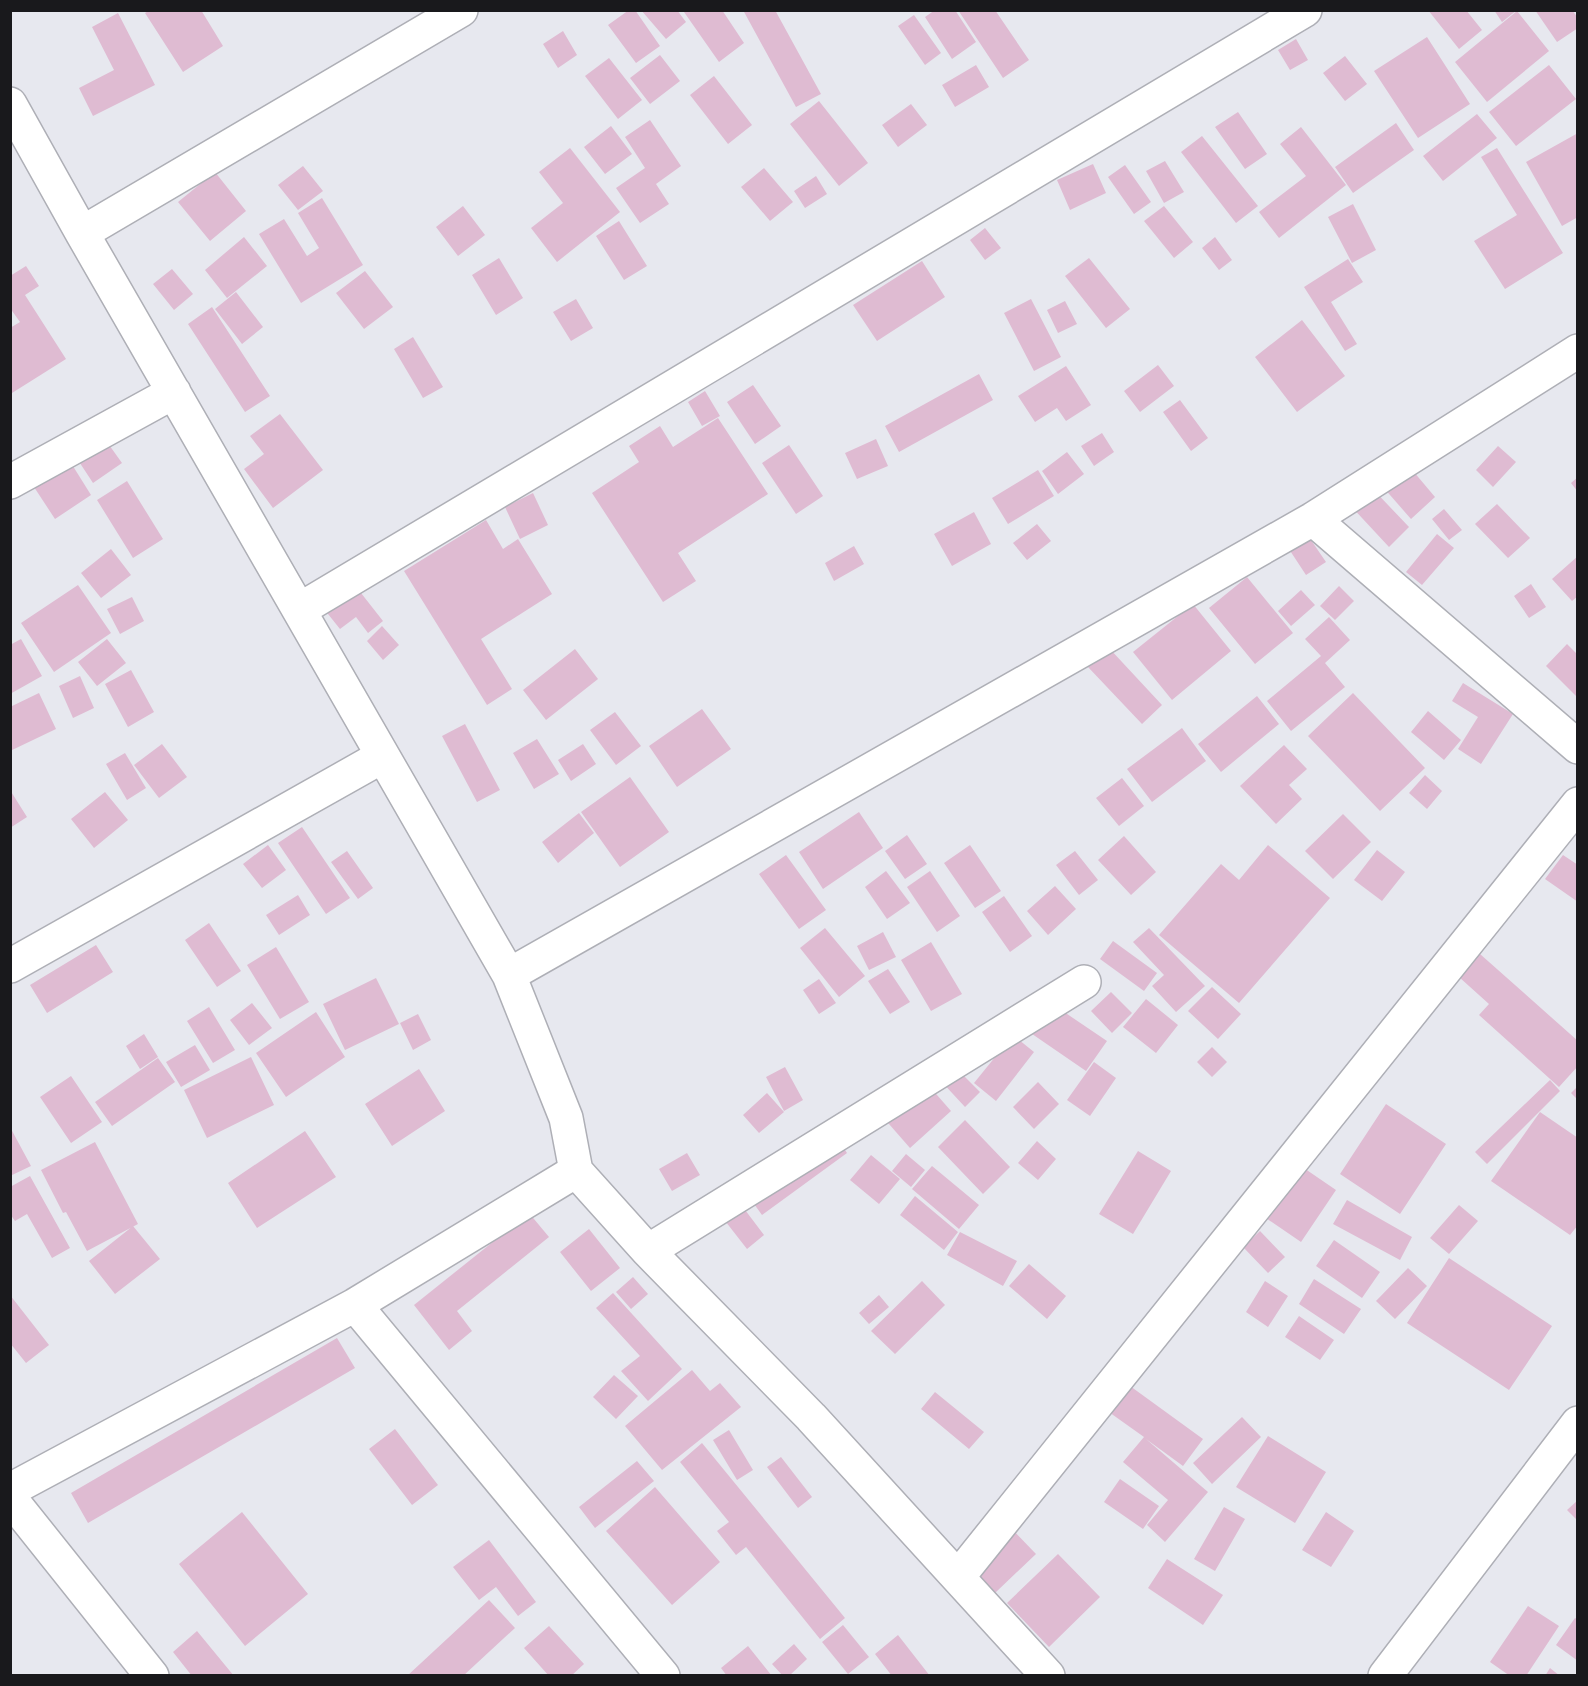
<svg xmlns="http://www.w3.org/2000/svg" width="1588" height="1686" font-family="Overpass,sans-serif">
<rect width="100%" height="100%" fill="#e7e8ef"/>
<path fill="#dfbbd2" d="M150 10H201L223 46 183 72 145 13Z
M629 10H635L660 46 636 63 608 25Z
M641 10H677L686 22 666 39Z
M686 10H722L744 43 719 62 684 12Z
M743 10H775L821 94 796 107Z
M935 10H955L976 42 952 59 925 17Z
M958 10H995L1029 60 1003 78Z
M1428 10H1466L1482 30 1459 49Z
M1494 10H1517L1502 22Z
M1535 10H1572L1578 18V28L1557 42Z
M1517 11 1549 51 1487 102 1455 62Z
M118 13 155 85 93 116 79 88 114 70 92 27Z
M914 15 941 53 925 65 898 26Z
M563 31 577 55 558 68 543 44Z
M1427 37 1470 104 1418 138 1374 71Z
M1296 39 1308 60 1290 70 1278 50Z
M660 55 680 81 650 104 630 78Z
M1345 56 1367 84 1345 101 1323 73Z
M609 58 642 100 618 119 585 76Z
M976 65 989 87 955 107 942 85Z
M1549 65 1576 99 1516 146 1489 112Z
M714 76 752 125 728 144 690 95Z
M819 101 868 163 839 186 790 124Z
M911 104 927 125 898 147 882 125Z
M1238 112 1267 154 1245 169 1215 127Z
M1477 114 1497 138 1443 181 1423 156Z
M650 120 681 166 656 184 669 204 640 223 616 188 645 168 625 137Z
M1396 123 1414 150 1353 193 1335 167Z
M611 126 632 154 605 174 584 147Z
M1301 127 1346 185 1279 238 1259 212 1306 176 1280 144Z
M1578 133V217L1562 226 1526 162Z
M1202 136 1258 206 1236 223 1181 152Z
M570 148 620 212 557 262 531 228 563 203 539 172Z
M1497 148 1563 253 1505 289 1474 241 1517 215 1481 157Z
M1165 161 1184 192 1164 203 1146 171Z
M1093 164 1106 193 1070 210 1057 180Z
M1125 165 1151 202 1134 214 1108 177Z
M303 166 323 191 298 210 278 185Z
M764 168 793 202 770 221 741 187Z
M215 172 246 211 210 241 178 202Z
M816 176 827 194 805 208 794 191Z
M322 198 363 265 301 303 259 234 284 219 307 256 319 248 298 213Z
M1353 204 1376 250 1352 263 1328 217Z
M463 206 485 235 458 256 436 227Z
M1164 206 1193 242 1174 258 1144 221Z
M619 221 647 266 624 280 596 236Z
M985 228 1001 248 985 260 970 240Z
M244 237 267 266 227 298 205 270Z
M1215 237 1232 260 1219 270 1202 248Z
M499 258 523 298 496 315 472 275Z
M1089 258 1130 309 1106 328 1065 276Z
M1348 259 1363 282 1331 302 1357 344 1345 351 1304 287Z
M922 261 945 297 877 341 853 305Z
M26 266 39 286 25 295 66 359 12 393 10 328 20 322 10 308V276Z
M172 269 193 294 174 310 153 284Z
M365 271 393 307 364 329 336 293Z
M236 292 263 327 242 344 215 309Z
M576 299 593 328 571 341 553 312Z
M1031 299 1061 357 1034 371 1004 313Z
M1065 301 1077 324 1058 333 1047 310Z
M212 307 270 396 245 412 188 324Z
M1302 320 1345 376 1297 412 1255 357Z
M413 337 443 387 423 398 394 349Z
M1158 365 1174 386 1140 412 1124 391Z
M1066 366 1091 405 1066 421 1057 408 1035 422 1018 396Z
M979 374 993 400 899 452 885 426Z
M753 385 781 426 755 444 727 402Z
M705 391 720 416 702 426 688 402Z
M1180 400 1208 438 1191 451 1163 412Z
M280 414 323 470 273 508 244 469 264 454 250 436Z
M718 418 768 494 678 553 696 581 663 602 592 493 639 462 629 446 660 426 673 447Z
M1102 433 1114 452 1094 466 1081 446Z
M102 435 122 463 93 483 74 454Z
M876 439 888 466 857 479 845 453Z
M789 445 823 496 796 514 762 463Z
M1498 446 1516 462 1493 487 1476 470Z
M1067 452 1084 474 1058 494 1042 471Z
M71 463 91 495 55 519 34 487Z
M1408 465 1435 497 1411 519 1383 487Z
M1038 470 1054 496 1008 524 992 498Z
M1578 477V492L1571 483Z
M127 481 163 539 133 558 97 500Z
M1369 485 1409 527 1389 547 1349 504Z
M533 493 548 525 520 539 505 507Z
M1497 504 1530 538 1508 558 1475 524Z
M1444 509 1462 530 1449 540 1432 519Z
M974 512 991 544 952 566 934 534Z
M486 520 503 549 518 539 552 594 481 639 512 689 487 705 404 571Z
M1037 524 1051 541 1027 560 1013 543Z
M1302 527 1326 562 1306 575 1283 540Z
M1437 534 1454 548 1422 585 1406 572Z
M854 546 864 564 834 581 825 563Z
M111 549 131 575 101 598 81 573Z
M1578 556V596L1572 601 1552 579Z
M1247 577 1293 633 1255 664 1209 608Z
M350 579 383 621 368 633 356 617 340 629 320 604Z
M1531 584 1546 607 1529 618 1514 596Z
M78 585 111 633 54 672 21 623Z
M1339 586 1354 601 1335 620 1320 606Z
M1301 590 1315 605 1291 626 1278 611Z
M132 597 144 621 120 634 107 609Z
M1193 604 1231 651 1172 700 1133 652Z
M1329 617 1350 640 1325 663 1345 687 1291 731 1267 701 1321 656 1305 639Z
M382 626 399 645 383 660 367 641Z
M21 639 42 676 10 694V645Z
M107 639 126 663 97 686 78 662Z
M1567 644 1578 655V698L1546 666Z
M1109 648 1162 705 1142 724 1088 667Z
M575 649 598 679 546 720 523 690Z
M131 670 154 712 128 727 105 684Z
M80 676 94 708 73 718 59 686Z
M1463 683 1513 714 1481 764 1458 749 1478 717 1452 701Z
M39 693 56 729 10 751V707Z
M1353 693 1425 768 1380 811 1308 736Z
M1257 696 1279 724 1221 772 1198 744Z
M702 709 731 749 677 787 649 746Z
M1428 711 1461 740 1444 760 1411 732Z
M615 712 641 746 616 765 590 730Z
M465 724 500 790 477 802 442 736Z
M1182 728 1206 761 1152 802 1127 769Z
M537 739 559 774 534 789 513 753Z
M162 744 187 777 159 798 134 765Z
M583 744 596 764 571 781 558 760Z
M1284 745 1307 769 1289 785 1302 799 1276 824 1240 786Z
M125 753 146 788 127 800 106 764Z
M1425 775 1442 791 1427 809 1409 793Z
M630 777 669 832 620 867 581 812Z
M1122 778 1144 806 1119 826 1096 798Z
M10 790 27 817 10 828Z
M105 792 128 820 94 848 71 819Z
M859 812 883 848 823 889 799 852Z
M579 813 594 833 558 863 542 842Z
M1343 814 1371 842 1333 879 1305 851Z
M302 827 350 898 326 914 278 843Z
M907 835 927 864 905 879 885 851Z
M1124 836 1156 872 1131 895 1098 860Z
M268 845 286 870 262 888 243 864Z
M970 845 1001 891 975 908 944 863Z
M1268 845 1330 898 1239 1003 1159 935 1221 864 1239 880Z
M1377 850 1405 872 1382 901 1354 880Z
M347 851 373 888 358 899 331 862Z
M1075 851 1098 880 1079 895 1056 865Z
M786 855 826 910 799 929 759 874Z
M1563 855 1578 865V902L1545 879Z
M886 871 910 903 887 919 865 887Z
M930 871 960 916 937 932 907 887Z
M1055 886 1076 909 1048 935 1027 911Z
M298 895 310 915 279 935 266 915Z
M1004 896 1032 936 1010 952 982 912Z
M209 923 241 971 217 987 185 940Z
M825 928 865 976 839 997 800 948Z
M1149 928 1205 986 1176 1012 1152 986 1164 975 1133 942Z
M883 932 896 957 869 970 857 946Z
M1113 941 1157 973 1144 991 1100 959Z
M931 942 962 994 931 1011 901 960Z
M96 945 113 972 47 1013 30 985Z
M276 947 309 1002 280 1019 247 965Z
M1480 954 1578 1041V1066L1559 1087 1479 1015 1489 1004 1459 977Z
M888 969 910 1002 890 1014 868 981Z
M376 978 399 1024 345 1050 323 1004Z
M819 979 836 1003 819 1014 803 990Z
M1212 987 1241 1014 1218 1039 1188 1011Z
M1111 992 1132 1013 1112 1033 1091 1011Z
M1039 995 1107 1041 1086 1071 1019 1025Z
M1146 999 1178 1025 1156 1053 1123 1027Z
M252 1003 272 1028 249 1045 230 1020Z
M209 1007 235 1050 213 1063 187 1021Z
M316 1012 345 1057 286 1097 256 1053Z
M418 1014 431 1040 413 1050 400 1023Z
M144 1034 158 1057 140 1069 126 1046Z
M1013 1035 1034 1052 996 1101 974 1083Z
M195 1045 210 1070 181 1087 166 1062Z
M1212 1047 1227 1062 1212 1077 1197 1062Z
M251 1057 274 1105 207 1138 184 1090Z
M158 1058 175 1082 112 1126 95 1102Z
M1094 1062 1116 1078 1090 1116 1067 1100Z
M954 1066 980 1092 965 1107 940 1080Z
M785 1067 803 1100 784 1111 766 1077Z
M419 1069 445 1111 392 1146 365 1104Z
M71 1076 102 1122 71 1143 40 1097Z
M923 1079 951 1111 910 1148 882 1116Z
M1550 1080 1560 1091 1487 1164 1475 1152Z
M1038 1082 1059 1104 1034 1129 1013 1107Z
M1578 1086V1100L1571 1093Z
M767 1093 784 1112 759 1133 743 1115Z
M1386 1104 1446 1144 1400 1214 1340 1174Z
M1540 1112 1578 1138V1225L1570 1235 1491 1181Z
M965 1120 1010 1167 983 1194 938 1147Z
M10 1127 31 1166 10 1176Z
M830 1128 847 1153 762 1215 744 1190Z
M305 1131 336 1177 257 1228 228 1183Z
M1037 1141 1056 1159 1038 1180 1018 1163Z
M95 1142 138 1224 87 1251 66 1212 63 1213 41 1170Z
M1138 1151 1171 1171 1133 1234 1099 1214Z
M687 1153 700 1175 672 1191 659 1169Z
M906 1154 925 1170 911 1187 892 1171Z
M871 1155 900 1179 879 1204 850 1180Z
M1295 1162 1336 1190 1301 1242 1260 1214Z
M932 1166 979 1205 959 1229 912 1189Z
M30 1176 70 1248 52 1258 27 1214 15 1221 10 1214V1187Z
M733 1194 764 1235 747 1249 715 1208Z
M915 1196 958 1232 944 1250 900 1215Z
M1347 1200 1412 1237 1400 1260 1333 1224Z
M1459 1205 1478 1221 1449 1254 1430 1238Z
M529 1213 549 1237 457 1311 472 1331 449 1350 414 1305Z
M133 1226 160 1259 115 1294 89 1261Z
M589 1229 620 1268 591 1291 560 1252Z
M1260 1231 1285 1257 1268 1273 1243 1247Z
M960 1232 1017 1261 1003 1286 947 1255Z
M1334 1240 1380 1272 1362 1298 1316 1266Z
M1449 1258 1552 1326 1509 1390 1407 1323Z
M1029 1264 1066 1296 1047 1319 1009 1286Z
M1408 1268 1427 1286 1395 1319 1376 1301Z
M633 1277 648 1294 631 1309 616 1292Z
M1314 1279 1361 1309 1344 1334 1299 1304Z
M922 1281 945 1305 895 1354 871 1331Z
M1265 1281 1288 1296 1268 1327 1246 1312Z
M613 1293 682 1369 648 1401 621 1371 640 1356 596 1308Z
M10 1295 49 1345 26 1363 10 1343Z
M879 1295 889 1307 869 1324 859 1313Z
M1299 1316 1334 1340 1320 1360 1285 1337Z
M337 1338 355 1368 88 1523 71 1493Z
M692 1370 710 1391 720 1383 741 1407 662 1470 625 1426Z
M614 1375 638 1396 616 1419 593 1397Z
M1119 1378 1203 1439 1183 1466 1146 1439 1208 1492 1165 1542 1147 1525 1168 1500 1123 1462 1144 1437 1099 1405Z
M935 1392 984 1432 969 1449 921 1409Z
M1242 1417 1261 1437 1212 1484 1193 1463Z
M395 1429 438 1485 412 1505 369 1449Z
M729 1430 753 1470 737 1480 713 1440Z
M1268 1436 1326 1472 1295 1523 1236 1487Z
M702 1443 845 1618 820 1639 746 1547 736 1555 717 1531 729 1522 680 1462Z
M781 1457 812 1497 798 1508 767 1467Z
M637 1461 654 1481 595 1528 579 1507Z
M1120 1479 1159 1506 1143 1529 1104 1502Z
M655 1487 720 1562 672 1605 606 1531Z
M1578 1500V1521L1567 1510Z
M1224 1507 1245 1519 1215 1571 1194 1559Z
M242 1512 308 1594 245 1646 179 1564Z
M1326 1512 1354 1531 1331 1567 1302 1550Z
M1013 1530 1036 1554 995 1593 973 1569Z
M489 1540 536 1602 518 1616 496 1587 479 1600 453 1567Z
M1058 1554 1100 1597 1049 1647 1007 1603Z
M1167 1559 1223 1595 1203 1625 1148 1588Z
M489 1600 515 1628 463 1676H407Z
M1528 1606 1559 1626 1526 1676H1510L1490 1662Z
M1575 1618 1578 1620V1661L1556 1645Z
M843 1625 869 1657 848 1674 822 1642Z
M549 1626 584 1664 571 1676H549L524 1648Z
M197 1631 234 1676H192L173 1652Z
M898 1635 930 1676H892L875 1654Z
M794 1644 807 1659 789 1676H783L772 1664Z
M748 1646 772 1676H727L721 1668Z
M1550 1668 1560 1676H1545Z"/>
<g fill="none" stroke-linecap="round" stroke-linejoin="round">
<g stroke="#aeafb6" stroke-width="36">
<path id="minor" d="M10 104 82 233 509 975 566 1118 576 1171 648 1251 811 1417 1048 1676
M82 233 461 10
M10 482 174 392
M1313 519 1578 747
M299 610 1305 10
M10 966 383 756
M509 975 1313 519 1578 351
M648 1251 1084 982
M355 1305 663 1676
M10 1490 355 1305 576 1171
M10 1498 152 1676
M958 1577 1578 804
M1385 1676 1578 1423"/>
</g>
<use href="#minor" stroke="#fff" stroke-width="33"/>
</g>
<rect width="1588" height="1686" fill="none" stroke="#19191c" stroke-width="24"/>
</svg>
